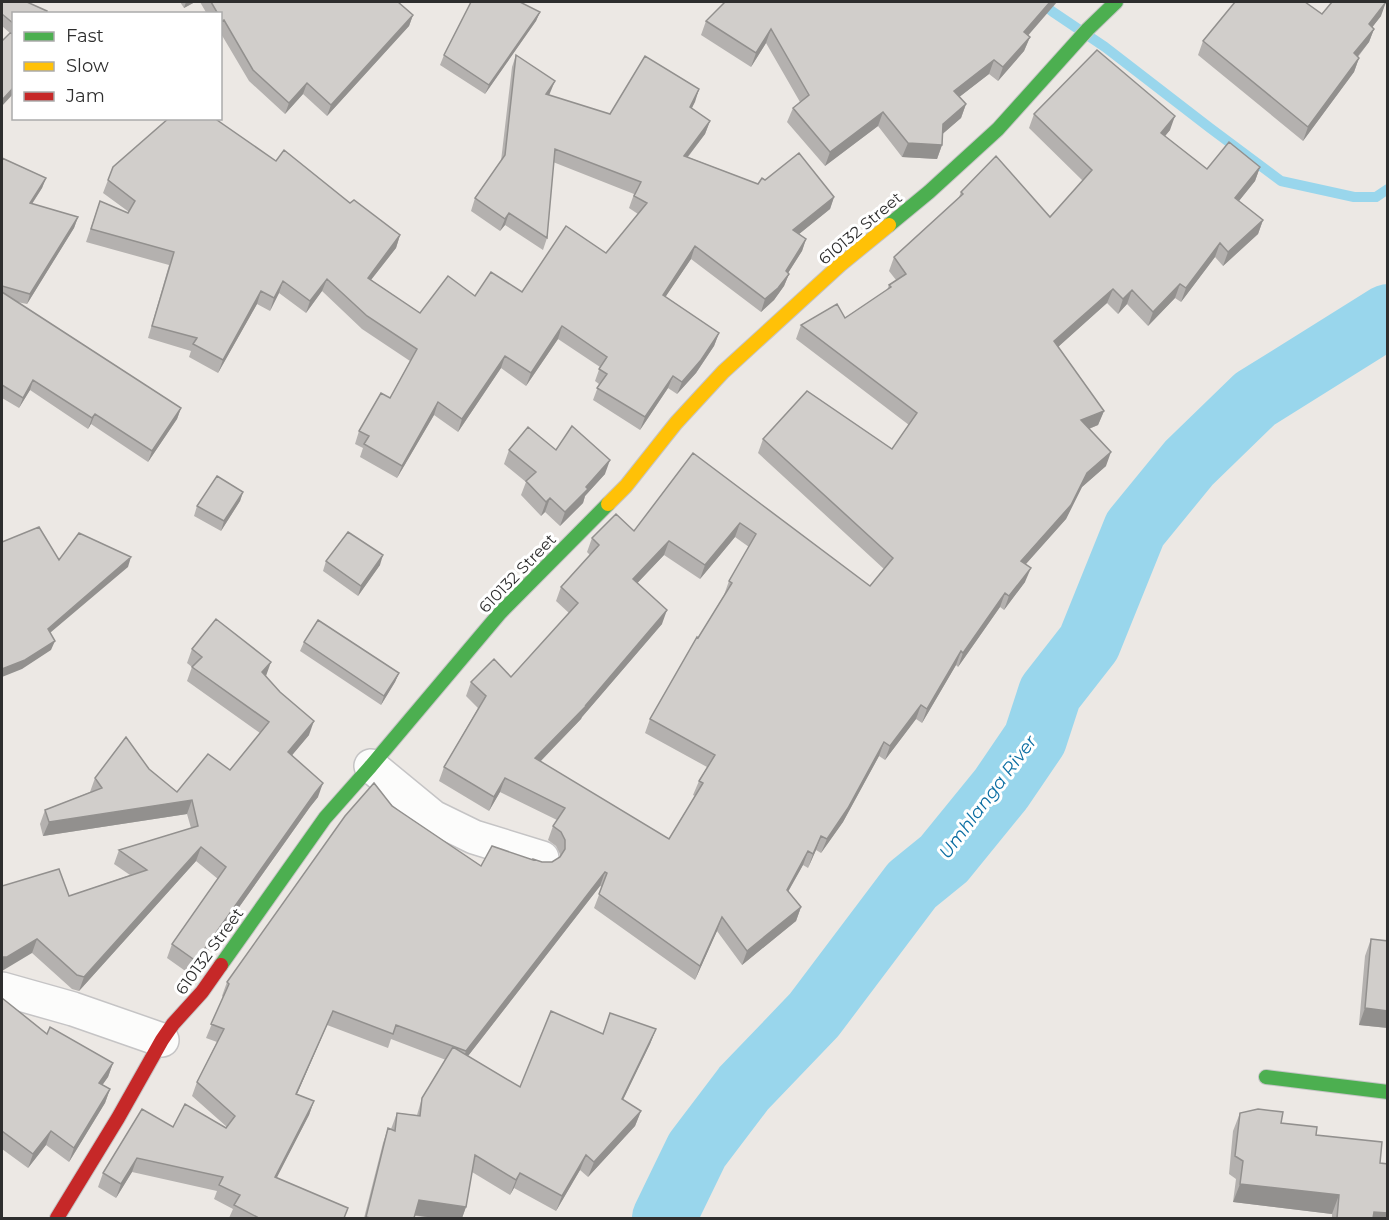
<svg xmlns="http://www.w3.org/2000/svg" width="1389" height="1220" font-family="Montserrat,sans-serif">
<rect width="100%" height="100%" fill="#ece8e4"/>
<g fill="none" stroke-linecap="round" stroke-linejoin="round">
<path stroke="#99d6ec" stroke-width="10" d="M1040 2 1053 12 1105 47 1210 128 1281 181 1354 197H1376L1388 189
M638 1218 676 1193"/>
<path stroke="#99d6ec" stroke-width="64" d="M664 1218 697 1150 744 1088 814 1015 912 885 944 859 1001 789 1035 739 1050 693 1089 643 1135 529 1189 463 1255 399 1388 316"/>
<g stroke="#c5c4c5" stroke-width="36">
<path id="street" d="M371 766 433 817 474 837 542 858
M2 989 73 1009 162 1040"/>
</g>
<g stroke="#c5c4c5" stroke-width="16">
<path id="fast" d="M889 225 929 192 998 129 1088 29 1116 2
M221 965 325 818 371 766 500 613 608 504
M1266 1077 1388 1092"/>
</g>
<g stroke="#c5c4c5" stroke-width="16">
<path id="slow" d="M608 504 626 486 676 423 723 372 840 265 889 225"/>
</g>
<g stroke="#c5c4c5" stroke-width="16">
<path id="jam" d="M57 1218 118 1118 162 1040 173 1024 202 992 221 965"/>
</g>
<use href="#street" stroke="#fcfcfb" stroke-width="33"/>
<use href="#fast" stroke="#4caf50" stroke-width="14"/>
<use href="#slow" stroke="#ffc107" stroke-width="14"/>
<use href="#jam" stroke="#c62828" stroke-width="14"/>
</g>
<path fill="#b4b1af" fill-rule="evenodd" d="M2 2 14 14V93L11 34 2 26Z
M180 2H195L184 8Z
M200 2H398L413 15 409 26 327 116 303 94 285 114 249 81 220 32V14H207Z
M540 12 536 21 485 94 440 65 444 55Z
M1322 14 1381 16 1372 27 1374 29 1369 42 1358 57 1359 58 1354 72 1303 141 1198 55 1203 41Z
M706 21 1028 35 1030 37 1024 51 998 81 989 74 959 97 966 104 961 118 942 134V145L937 159 902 157 878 126 825 166 787 122 793 108 800 102 766 43 751 67 701 35Z
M516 55 550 93 549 95 610 114 699 89 692 108 710 121 705 134 688 157 758 184 765 180 834 197 830 209 799 234 806 239 802 251 788 273 789 274 784 286 774 300 761 312 691 259 665 297 719 333 714 346 696 373 677 394 668 388 640 430 593 400 599 384 595 381 600 367 558 339 526 386 501 368 458 432 434 415 397 478 360 457 363 448 355 444 359 431 390 398 410 361 362 329 322 291 306 313 279 293 270 311 257 304 218 373 189 357 191 351 148 338 169 265 86 242 100 201 128 213 129 212 103 193 113 167 276 161 350 203 400 235 396 248 371 280 420 313 475 296 522 292 606 253 638 214 629 208 634 194 553 162 547 238 543 250 505 225 500 231 471 211 475 198 501 161 512 67Z
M1034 114 1170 130 1165 136 1207 169 1260 167 1255 181 1239 201 1263 220 1258 234 1223 266 1215 257 1181 302 1175 298 1148 326 1127 304 1118 314 1107 303 1058 347 1104 411 1098 425 1089 429 1106 466 1082 487 1066 519 1026 564 1025 582 1004 610 1000 607 958 667 956 665 922 723 916 719 885 760 879 756 843 822 821 853 816 850 808 868 803 865 788 892 801 907 796 921 742 965 717 931 695 980 594 908 602 887 600 886 468 1056 520 1087 603 1034 656 1029 650 1044 623 1100 641 1111 635 1126 588 1177 580 1170 556 1211 514 1188 510 1195 472 1172 466 1207 462 1218H435L415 1216 414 1218H364L383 1143 388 1128 391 1129 397 1113 417 1115 422 1098 446 1060 391 1039 388 1048 327 1025 297 1094 314 1101 309 1115 276 1178 348 1208 344 1218H229L233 1209 214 1199 217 1191 132 1172 116 1198 98 1187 103 1173 173 1127 226 1128 227 1127 192 1096 197 1082 217 1042 206 1038 223 997 222 996 227 982 392 806 481 866 533 860 542 862H552L560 857V854L556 846 548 840 553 826 557 820 500 792 489 811 439 781 444 767 478 708 466 696 471 682 511 677 569 613 556 601 561 587 590 555 587 552 592 538 634 531 693 453 870 586 884 569 758 453 763 439 892 449 909 425 796 339 801 325 845 318 887 290 889 285 896 280 889 271 894 257 959 197 961 192 1050 217 1083 181 1029 128ZM735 537 749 547 729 581 724 595 650 719 645 733 707 767 699 781 693 795 695 796 669 839 540 762 581 719 582 717 662 624 637 583 664 555 700 579Z
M2 158 46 178 42 188 32 204 78 217 74 228 27 304 17 302 181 408 177 419 148 462 91 424 88 429 30 390 19 408 2 398Z
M509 450H556L605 474 585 496 583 503 560 526 545 512 541 516 521 495 526 482 504 464Z
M243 492 240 501 221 531 194 516 197 506Z
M326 561 380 565 358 596 323 571Z
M304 642 399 673 395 682 381 705 300 651Z
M192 649 265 676 309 735 292 755 318 797 310 807 191 975 167 958 172 944 218 879 196 861 79 991 72 989 32 953 2 886 69 896 130 875 114 864 119 850 191 828 187 814 43 836 40 824 45 810 90 792 95 778 149 769 177 792 230 770 260 733 187 681 192 667 187 663Z
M1371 939 1388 1028 1359 1025 1365 956Z
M2 998 47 1034 113 1063 108 1077 102 1085 110 1089 105 1103 69 1162 46 1145 28 1168 2 1149Z
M1240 1113 1281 1123 1316 1135 1380 1163 1388 1218H1332V1214L1233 1202 1236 1179 1229 1174 1233 1131Z"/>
<path fill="#92908e" d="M186 2H195L184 8Z
M1050 2H1057L1019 46 1024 32Z
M1386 2 1381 16 1364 38 1369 24Z
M540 12 536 21 485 94 489 85Z
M413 15 409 26 327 116 331 105Z
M771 29 766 43 751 67 756 53Z
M1374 29 1369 42 1349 67 1354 53Z
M1030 37 1024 51 998 81 1003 67Z
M1359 58 1354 72 1303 141 1308 127Z
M994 60 989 74 949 105 954 91Z
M555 81 550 93 541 106 546 94Z
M307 83 303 94 285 114 289 103Z
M14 87V93L2 106V100Z
M699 89 695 102 686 119 690 107Z
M966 104 961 118 938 138 943 124Z
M883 112 878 126 825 166 830 152Z
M1175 116 1170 130 1156 147 1161 133Z
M710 121 705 134 679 168 684 156Z
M908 143 942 145 937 159 902 157Z
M1260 167 1255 181 1230 212 1235 198Z
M46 178 42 188 26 213 30 203Z
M834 197 830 209 788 243 793 230Z
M509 213 505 225 500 231 505 219Z
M78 217 74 228 27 304 30 294Z
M1263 220 1258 234 1223 266 1228 252Z
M400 235 396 248 363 290 368 278Z
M806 239 802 251 783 281 789 274 784 286 774 300 761 312 765 299 786 271Z
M1220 243 1215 257 1181 302 1186 288Z
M695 246 691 259 658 308 663 295Z
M327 279 322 291 306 313 310 301Z
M283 281 279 293 270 311 274 298Z
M1180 284 1175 298 1148 326 1153 312Z
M1113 289 1107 303 1049 355 1054 341Z
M1132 290 1127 304 1118 314 1123 299Z
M261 291 257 304 218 373 223 360Z
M562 326 558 339 526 386 531 373Z
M719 333 714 346 696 373 677 394 682 382Z
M505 356 501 368 458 432 462 419Z
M673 376 668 388 640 430 645 417Z
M33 380 30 390 19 408 23 398Z
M438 402 434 415 397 478 402 466Z
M181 408 177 419 148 462 152 451Z
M1104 411 1098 425 1076 434 1081 420Z
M95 414 91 424 88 429 92 418Z
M1111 452 1106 466 1082 487 1066 519 1016 575 1021 561 1087 473Z
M610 460 605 474 585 496 583 503 560 526 565 512 586 487Z
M243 492 240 501 221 531 224 521Z
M550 498 545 512 541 516 546 502Z
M740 523 735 537 700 579 705 565Z
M669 541 664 555 628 593 633 579Z
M383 555 380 565 358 596 361 586Z
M131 557 128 567 44 638 48 629Z
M1031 568 1025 582 1004 610 1009 596Z
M1005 593 1000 607 958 667 963 653Z
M667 610 662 624 582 717 581 719 530 772 535 758 586 705Z
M55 641 51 650 22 669 2 677V669Z
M961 651 956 665 922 723 927 709Z
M271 662 266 676 262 672Z
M399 673 395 682 381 705 384 696Z
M921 705 916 719 885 760 890 746Z
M314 721 309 735 283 766 288 752Z
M884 742 879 756 843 822 821 853 827 839Z
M505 778 500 792 489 811 494 797Z
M323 783 318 797 310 807 191 975 196 961 315 793Z
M192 800 187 814 43 836 49 822Z
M821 836 816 850 808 868 813 854Z
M201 847 196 861 79 991 84 977Z
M808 851 803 865 781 904 787 890Z
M605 872 600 886 461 1065 466 1051Z
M801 907 796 921 742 965 747 951Z
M722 917 717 931 695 980 700 966Z
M37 939 32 953 2 971V957Z
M1365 1008 1388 1011V1028L1359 1025Z
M333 1011 327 1025 291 1108 296 1094Z
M656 1029 650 1044 616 1114 622 1099Z
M113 1063 108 1077 94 1097 99 1083Z
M110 1089 105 1103 69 1162 74 1148Z
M314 1101 309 1115 270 1191 275 1177Z
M641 1111 635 1126 588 1177 594 1162Z
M51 1131 46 1145 28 1168 33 1154Z
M586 1155 580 1170 556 1211 562 1196Z
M137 1158 132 1172 116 1198 121 1184Z
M520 1173 514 1188 510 1195 516 1180Z
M1240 1184 1339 1195 1332 1214 1233 1202Z
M419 1200 466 1207 462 1218H435L413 1215Z
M1374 1212 1388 1213V1218H1371Z"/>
<path fill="#d1cecb" stroke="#92908e" stroke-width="1.5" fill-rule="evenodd" d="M2 2H27L47 11 46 14H14V24L2 14Z
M211 2H398L413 15 331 105 307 83 289 103 253 70 224 20 222 21 220 18V14H218Z
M471 2H520L540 12 489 85 444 55Z
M725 2H1050L1024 32 1030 37 1003 67 994 60 954 91 966 104 943 124 942 145 908 143 883 112 830 152 793 108 809 95 771 29 756 53 706 21Z
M1235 2H1305L1322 14 1332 2H1386L1369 24 1374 29 1354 53 1359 58 1308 127 1203 41Z
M10 33 14 34V87L2 100V41Z
M1097 50 1175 116 1161 133 1207 169 1229 142 1260 167 1235 198 1263 220 1228 252 1220 243 1186 288 1180 284 1153 312 1132 290 1123 299 1113 289 1054 341 1104 411 1081 420 1111 452 1087 473 1071 505 1021 561 1031 568 1009 596 1005 593 963 653 961 651 927 709 921 705 890 746 884 742 848 808 827 839 821 836 813 854 808 851 787 890 801 907 747 951 722 917 700 966 599 894 607 873 605 872 466 1051 396 1025 393 1034 333 1011 296 1094 314 1101 275 1177 348 1208 344 1218H256L257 1217 234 1205 240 1195 219 1185 223 1177 137 1158 121 1184 103 1173 142 1109 173 1127 185 1104 226 1128 235 1116 197 1082 224 1029 211 1024 229 984 227 982 345 816 374 783 392 806 481 866 492 846 533 860V859L542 862H552L560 857 565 849V840L561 832 553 826 565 808 505 778 494 797 444 767 486 696 471 682 494 659 511 677 578 603 561 587 599 545 592 538 616 514 634 531 693 453 870 586 893 558 763 439 807 391 892 449 917 413 801 325 837 304 845 318 891 287 889 285 906 274 894 257 963 194 961 192 996 156 1050 217 1092 170 1034 114ZM740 523 756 534 729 581 732 583 698 638 697 637 650 719 715 755 699 781 703 783 669 839 535 758 587 705H586L667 610 633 579 669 541 705 565Z
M516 55 555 81 546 94 610 114 645 56 699 89 690 107 710 121 684 156 758 184 762 178 765 180 799 153 834 197 793 230 806 239 786 271 789 274 778 288 765 299 695 246 663 295 719 333 701 360 682 382 673 376 645 417 597 388 607 374 599 369 607 357 562 326 531 373 505 356 462 419 438 402 402 466 364 444 369 436 359 431 381 393 390 398 417 349 367 316 327 279 310 301 283 281 274 298 261 291 223 360 193 344 197 338 152 326 174 252 91 229 100 201 128 213 135 201 108 180 113 167 169 118H214L276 161 284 150 350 203 354 200 400 235 368 278 420 313 448 276 475 296 491 272 522 292 566 226 606 253 647 203 634 196 641 182 555 149 547 238 509 213 505 219 475 198 505 155Z
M2 158 46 178 30 203 78 217 30 294 2 286Z
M2 292 181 408 152 451 95 414 92 418 33 380 23 398 2 385Z
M572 426 610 460 586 487 588 489 565 512 550 498 546 502 526 481 536 472 509 450 528 427 556 450Z
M217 476 243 492 224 521 197 506Z
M39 527 59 560 79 533 131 557 48 629 55 641 25 660 2 669V542Z
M348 532 383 555 361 586 326 561Z
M216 619 271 662 262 672 280 692 314 721 288 752 323 783 315 793 196 961 172 944 226 867 201 847 84 977 77 975 37 939 7 957H2V886L59 869 69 896 147 870 119 850 198 826 192 800 49 822 45 810 102 788 95 778 126 737 149 769 177 792 208 754 230 770 269 722 192 667 202 657 192 649Z
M318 620 399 673 384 696 304 642Z
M1371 939 1388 941V1011L1365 1008Z
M2 998 47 1034 50 1027 113 1063 99 1083 110 1089 74 1148 51 1131 33 1154 2 1131Z
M551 1011 603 1034 610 1013 656 1029 622 1099 641 1111 594 1162 586 1155 562 1196 520 1173 516 1180 475 1155 466 1207 419 1200 414 1218H370L366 1217 388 1128 395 1131 397 1113 420 1116 422 1098 453 1047 520 1087Z
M1258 1109 1283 1112 1281 1123 1317 1127 1316 1135 1382 1142 1380 1163 1388 1164V1213L1374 1212 1373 1218H1337L1339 1195 1240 1184 1243 1161 1235 1156 1240 1113Z"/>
<g text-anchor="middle" stroke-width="6" stroke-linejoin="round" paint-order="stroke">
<g font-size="16" fill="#2e2e2e" stroke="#fff">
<text transform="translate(860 228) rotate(-40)" y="6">610132 Street</text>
<text transform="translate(517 573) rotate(-46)" y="6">610132 Street</text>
<text transform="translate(209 951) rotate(-54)" y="6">610132 Street</text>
</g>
<g font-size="18" font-style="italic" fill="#0d6fa3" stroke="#fff">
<text transform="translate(988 797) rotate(-53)" y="6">Umhlanga River</text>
</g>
</g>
<rect width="1389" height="1220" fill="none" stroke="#2e2e2e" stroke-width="6"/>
<rect x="12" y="12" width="210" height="108" fill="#ffffff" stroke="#ababab" stroke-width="1.5"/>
<rect x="24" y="32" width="30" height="9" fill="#4caf50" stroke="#ababab" stroke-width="1.5"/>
<text x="66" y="42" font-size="18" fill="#2e2e2e">Fast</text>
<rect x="24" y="62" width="30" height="9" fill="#ffc107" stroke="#ababab" stroke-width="1.5"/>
<text x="66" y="72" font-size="18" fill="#2e2e2e">Slow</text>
<rect x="24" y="92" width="30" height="9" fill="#c62828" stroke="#ababab" stroke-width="1.5"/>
<text x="66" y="102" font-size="18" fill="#2e2e2e">Jam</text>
</svg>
